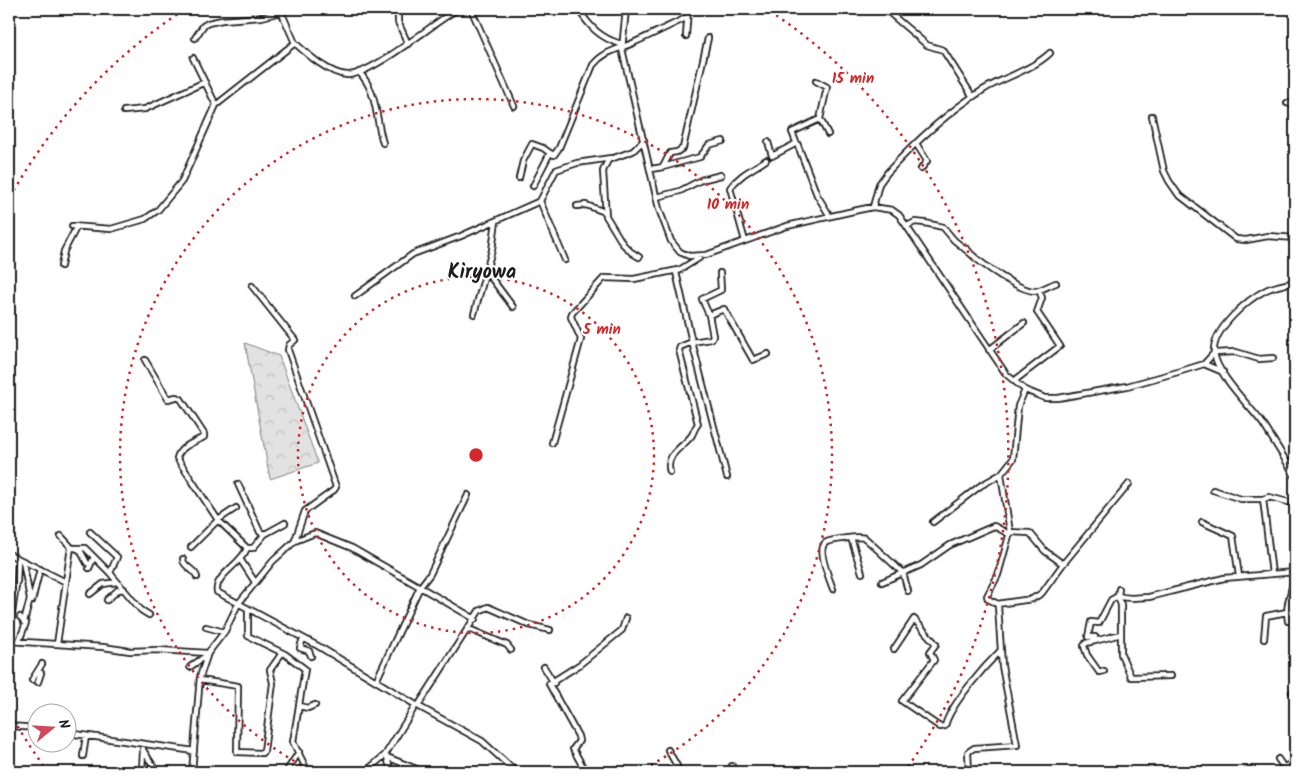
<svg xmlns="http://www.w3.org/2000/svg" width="1304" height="781" font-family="Kalam,sans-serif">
<defs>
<pattern id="forest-crowns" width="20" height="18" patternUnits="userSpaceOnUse" patternTransform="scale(1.25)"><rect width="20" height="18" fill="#e2e2e2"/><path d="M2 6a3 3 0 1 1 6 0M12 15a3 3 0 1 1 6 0" fill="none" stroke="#c1c1c1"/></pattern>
</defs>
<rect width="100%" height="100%" fill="#fff"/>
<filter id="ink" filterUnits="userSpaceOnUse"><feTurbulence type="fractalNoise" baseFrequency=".02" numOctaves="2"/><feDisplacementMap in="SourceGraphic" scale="10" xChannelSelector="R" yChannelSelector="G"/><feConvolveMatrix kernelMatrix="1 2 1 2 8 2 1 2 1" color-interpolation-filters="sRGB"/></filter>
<g filter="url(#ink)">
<path fill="url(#forest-crowns)" stroke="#7f7f7f" d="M245 343 279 356 318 463 270 479Z"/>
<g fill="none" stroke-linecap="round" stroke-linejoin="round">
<g stroke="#1c1c1c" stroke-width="8">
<path id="minor" d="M398 9V22L408 44
M471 9 514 106
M578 9C590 27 600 38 621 44
M626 9 622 49 659 209 671 241 680 252 689 256 706 255 787 226 858 210 873 207 892 210 899 215 1006 374 1025 390 1045 398H1058L1127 386 1178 372 1204 364 1214 353 1236 352 1259 359 1273 358
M885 9 927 45 943 50 973 97
M686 36 688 9
M195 38 203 26 208 23 222 20 262 17 281 12
M295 43C307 54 329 74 347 75 371 76 434 22 458 9
M193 58 216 105
M359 72C378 92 375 117 383 143
M1287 103 1295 105
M124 111 145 109 205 82
M1152 116 1164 171 1169 181 1178 194 1236 239 1246 240 1268 236 1295 238
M768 142 772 156 797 143 817 195 828 213
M796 142 792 132 820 119 828 134 820 119 827 87 816 81
M917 145 927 161 921 169
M663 167 700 157 709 145 723 141
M651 169 663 167 670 153 677 152 683 148 708 38
M519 178 523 161 532 144 543 148 550 153
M533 186 550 153 554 155 559 148 593 65C604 51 617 50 633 43 651 35 669 26 686 18
M657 197 680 191 701 180 721 175
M577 206 586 205 605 212
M873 207 879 184 887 173C915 142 948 112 983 90 1004 77 1032 70 1050 53
M909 225 915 222 925 223 943 227 954 240 971 254 967 249
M72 226 111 229 145 219 158 210 182 181 216 105 295 43 280 9
M745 241 730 188C739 175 753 169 766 160
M971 254C982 264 1018 290 1034 291 1041 291 1049 285 1056 283
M639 257 631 252 623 244 606 216 603 171 608 160 633 151 644 140
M699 258 676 272 692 342 711 339 713 336 709 315 724 309 753 360 768 354
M565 260 540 201 556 170 577 163 611 158
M61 266 64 251 77 226
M486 271 513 307
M1295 282C1286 284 1274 286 1266 290 1248 299 1212 330 1214 352 1216 374 1250 406 1263 424 1274 441 1285 459 1295 476
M252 286 295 340 289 345 288 350 336 487 334 490 305 511 295 540
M355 296 413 254 461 236 540 201
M474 314 492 250 496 221
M709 315 702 299 721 290 720 273
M989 350 1024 323
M145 360 168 399 176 397 181 399 204 434V437C195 442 180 446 177 458L218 520 247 548
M1204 364 1223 372
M1014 381 1060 346 1037 312 1042 298 1039 290
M552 443 581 339 571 317 572 313 604 278 634 279 678 270
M670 472C664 454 684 447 692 435 694 431 695 427 698 424L679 350 680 347 692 342 727 477
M238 484 260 532 265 534 253 548H247
M1213 490 1241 499H1263
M933 522 980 486 1001 474
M1202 522 1233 536 1239 576
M90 532 117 557 110 573 94 557
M1010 532 1030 533 1045 551 1063 564
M265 534 285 523
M851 538 862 573
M191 547 218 520 236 508
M73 548H85L94 557 89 568
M75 548 80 550 87 563
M247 548C242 564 214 575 217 592L318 646 416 705 482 741 516 772
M9 554 66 582
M183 559C183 567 195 569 197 577
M240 559 255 582
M23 561 30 599 24 622
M110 573 141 610 149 615
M1272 574 1263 499 1269 497 1288 502
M17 582 18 560
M882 582 921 565 950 545 994 526 1009 534
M833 589C830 581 817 550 825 543 829 540 836 540 841 539 849 538 857 536 865 538L903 573 908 591
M1119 589 1118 596C1130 600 1137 597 1149 597L1224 578 1295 572
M90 594 103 584 117 582
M107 600 118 590 124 589
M32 601 40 569
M997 604 1032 599 1042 593 1063 564 1129 484
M248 609V636L285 654 305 669 293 742 308 772
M9 618 12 613 16 586
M1288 621C1285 604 1292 591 1295 575
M206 627 224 632
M469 629 507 645 511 650
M1121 634V654L1131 677 1171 676
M303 638 300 648 309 651 311 656
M1264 639 1266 616 1287 612
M9 641 103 647 130 651 158 650 208 653
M19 641 26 623 20 617
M1095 641 1121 634V605L1118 596 1111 600 1099 623 1091 622 1088 637H1095V641L1086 643 1084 646 1087 655 1099 672 1104 671
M57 644 71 547 61 536
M894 649 914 619 936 644 930 652 934 660 902 701 940 727 945 726C950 705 985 666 1001 650
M190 667 207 655
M544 667 554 683
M32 680 42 664
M200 680 238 686 237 752 262 753 264 751 273 683 270 670 282 653
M376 681 420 587 475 619
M38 682 41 673
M1292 692 1295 695
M299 706 308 708 315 705
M418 706 479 611 488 607 529 625 550 630
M9 726 38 728
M68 733 194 751
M143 750 157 772
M83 756 86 736
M387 757 424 772
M387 757 391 772
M1278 759 1287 772
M732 766V772
M1285 767 1295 761
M142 772 143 749
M192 772 200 677 208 653 225 631 238 604 273 561 295 541 315 533 352 548 420 587 430 574 468 495
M286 772 299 752
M365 772 385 755 416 705
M586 772 573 749 579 741 578 736 549 684 579 665 622 630 626 618
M667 772 677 766 668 750
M969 772 968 752 974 748 1017 745 1002 666 998 606 996 603 988 599 987 596 998 575 1010 532 1001 474 1013 459 1018 406 1025 390"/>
</g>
<use href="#minor" stroke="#fff" stroke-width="4.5"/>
</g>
</g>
<g fill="none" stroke="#d62828" stroke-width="2.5" stroke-dasharray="2.5 5">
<circle cx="476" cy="455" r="178"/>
<path d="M314 772A356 356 0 1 1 638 772"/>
<path d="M48 772A533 533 0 0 1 10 713M10 197A533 533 0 0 1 182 11M770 11A533 533 0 0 1 904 772"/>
</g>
<g text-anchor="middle" stroke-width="4" stroke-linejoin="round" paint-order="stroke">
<g font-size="20" font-weight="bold" fill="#1c1c1c" stroke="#fff">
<text x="482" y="278">Kiryowa</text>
</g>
</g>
<circle cx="476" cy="455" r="8" fill="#d62828" stroke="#fff" stroke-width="2.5"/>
<g font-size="15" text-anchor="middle" font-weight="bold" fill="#d62828" stroke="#fff" stroke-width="4" stroke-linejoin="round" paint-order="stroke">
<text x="853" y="83">15 min</text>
<text x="728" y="209">10 min</text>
<text x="602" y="334">5 min</text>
</g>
<rect width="1304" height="781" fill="none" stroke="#fff" stroke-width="30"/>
<rect x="15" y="15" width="1274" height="751" fill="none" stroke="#1c1c1c" stroke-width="2" filter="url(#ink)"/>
<g transform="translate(52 728) rotate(72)"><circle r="24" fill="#ffffff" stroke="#a4a4a4"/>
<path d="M0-4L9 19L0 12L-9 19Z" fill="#d1495b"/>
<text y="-8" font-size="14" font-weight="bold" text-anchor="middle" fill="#1c1c1c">N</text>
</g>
</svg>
